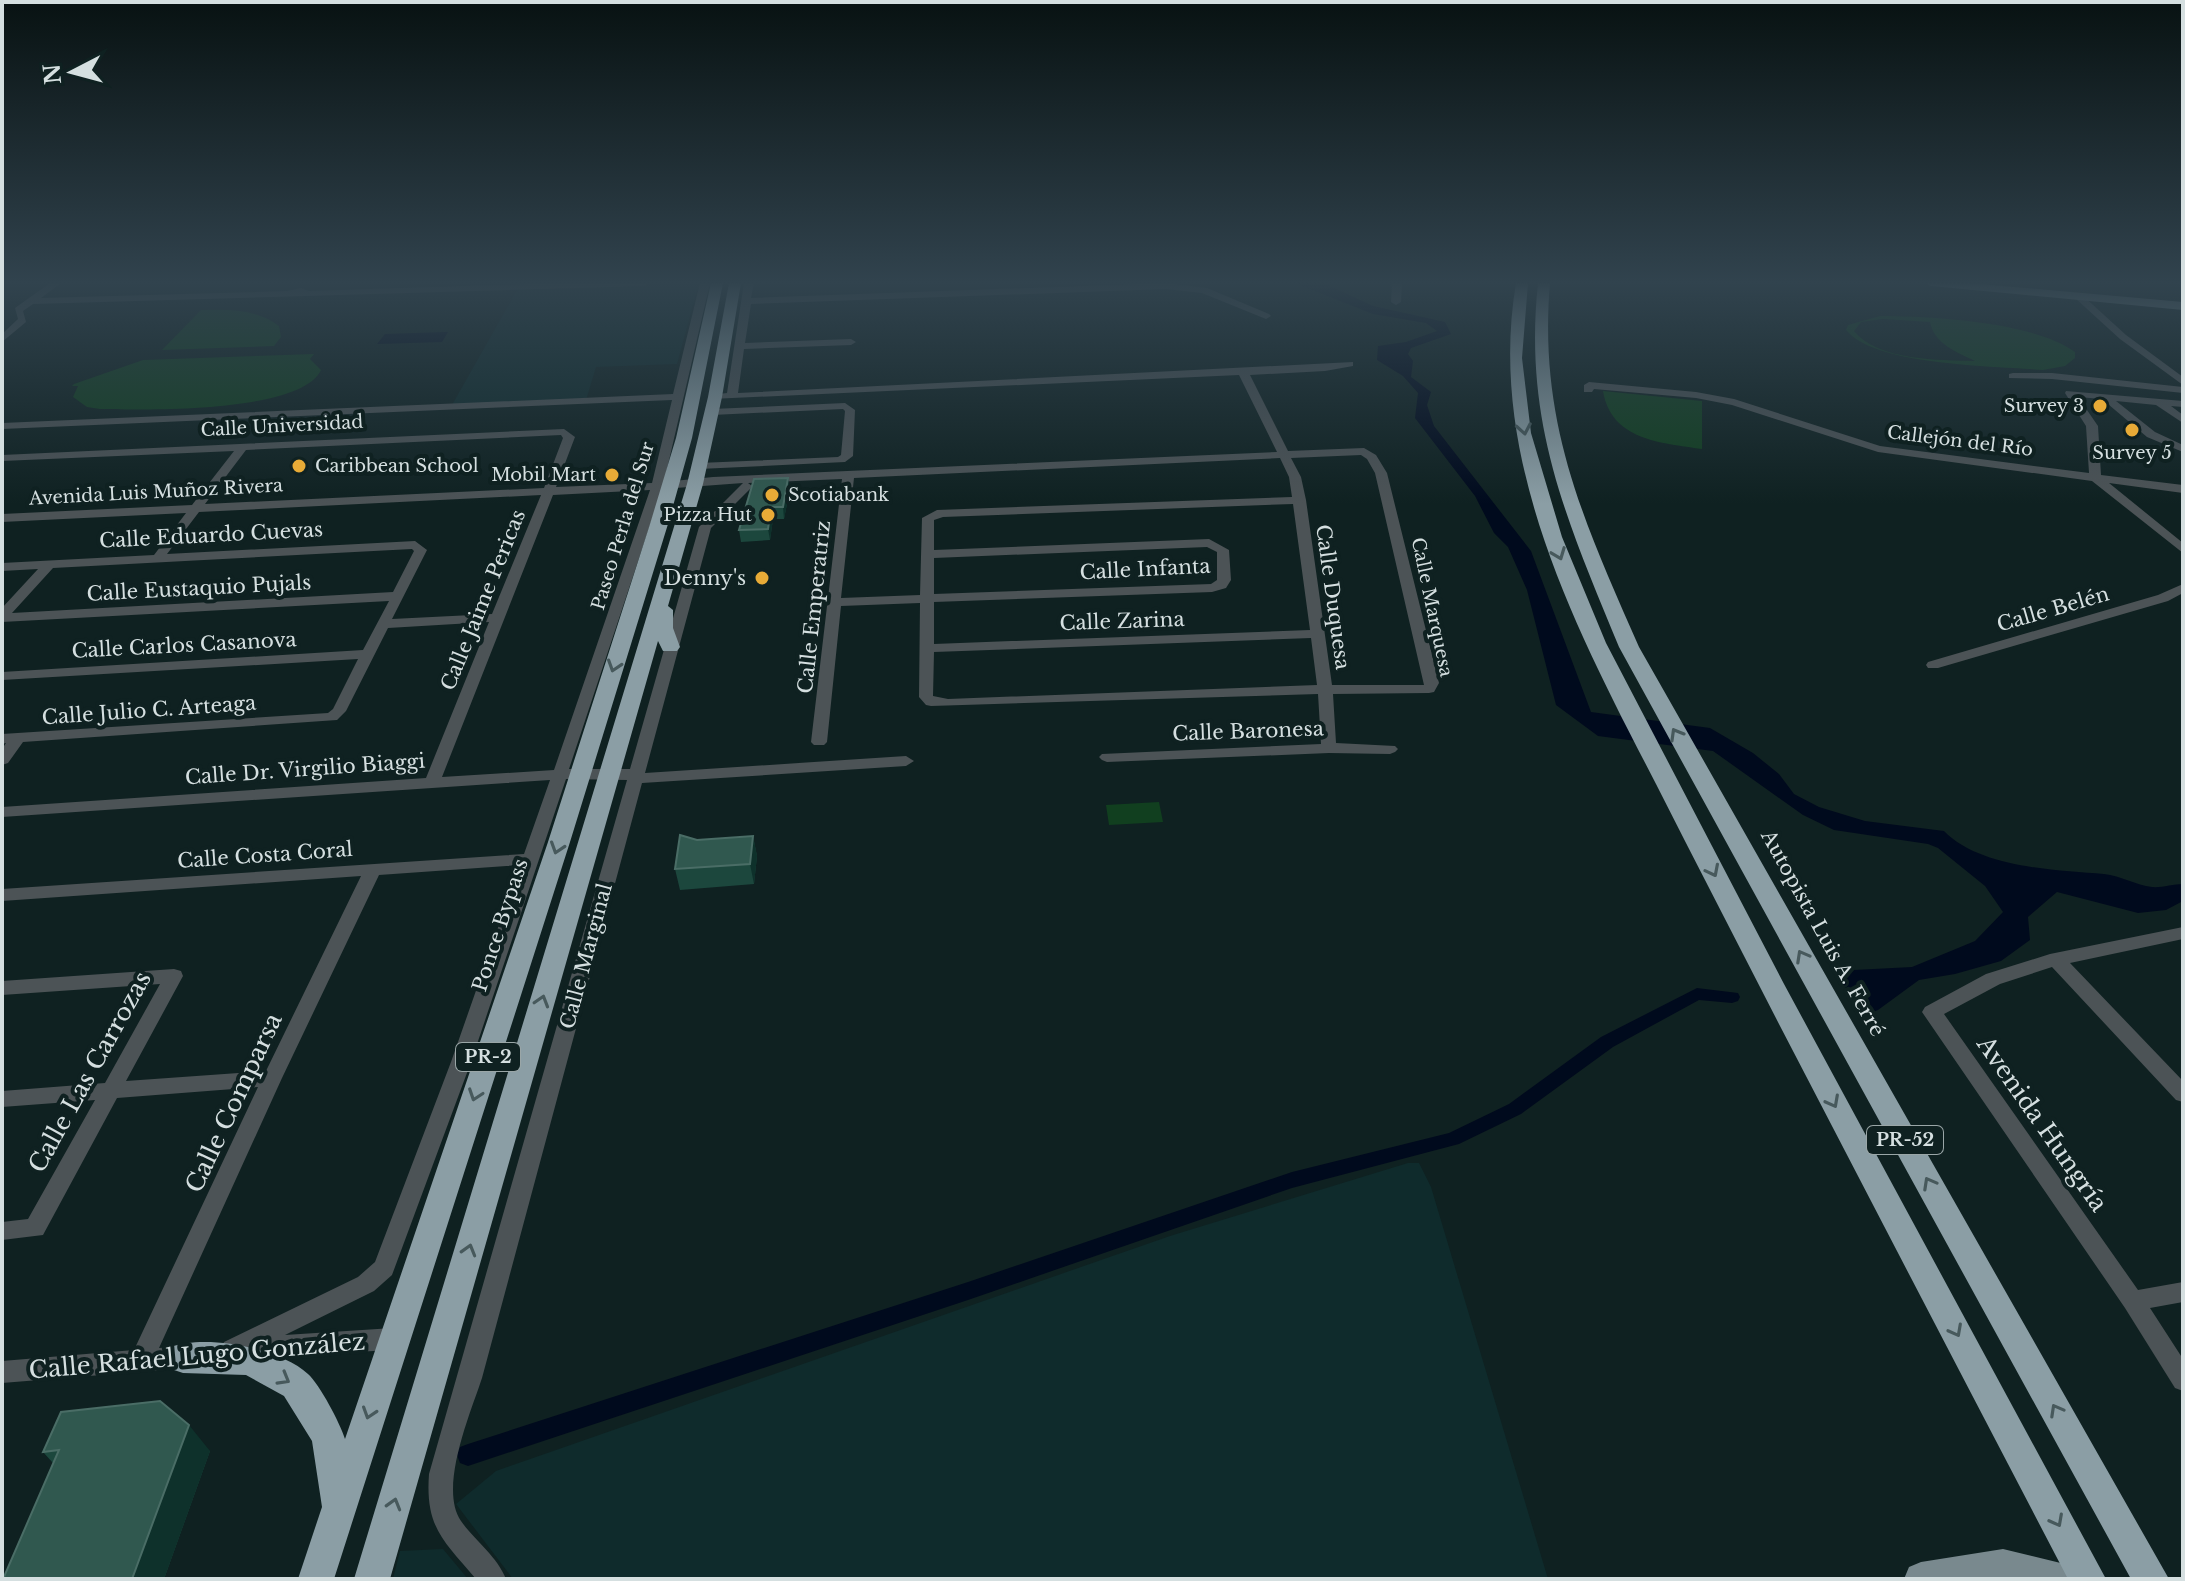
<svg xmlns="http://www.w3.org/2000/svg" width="2185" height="1581" font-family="'Libre Baskerville',serif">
<rect width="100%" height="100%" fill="#0f2121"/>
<path fill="#0f2b2c" d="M695 284 698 286 677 364 596 367 586 400 452 405 517 290Z
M1408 1163H1419L1431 1187 1548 1579H513L456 1504 496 1471 1170 1236Z
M443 1549 468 1579H393L400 1551Z"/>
<path fill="#113f1f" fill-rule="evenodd" d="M201 310C229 309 257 309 279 326L281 337 274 346 162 350Z
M1880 316C1931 316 2035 322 2075 352V358L2065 366 2043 370C1996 366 1875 366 1846 330L1848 325ZM1883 319 1930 322C1934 344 1957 352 1975 361 1940 360 1878 361 1854 331L1861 322Z
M314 354 310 359 321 370C301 413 145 410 100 409L87 407 73 397 78 386H72L74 384 143 360Z
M1603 391 1702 401V449C1661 443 1611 440 1603 391Z
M1159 802 1163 822 1109 825 1106 805Z"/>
<path fill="#000a1d" d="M1295 283H1323L1373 306 1445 322 1451 334 1411 348 1408 354 1413 361 1411 377 1431 392 1427 405 1434 426 1531 551 1591 712 1710 728 1753 753 1779 774 1794 794 1819 807 1865 821 1944 831C1980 868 2055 870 2104 874 2121 876 2136 885 2152 887 2161 888 2173 884 2183 884V901L2166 910 2138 913 2057 892 2028 917 2030 940 2001 961 1955 974 1919 980 1878 1010 1862 1016 1840 979 1854 970 1912 967 1975 941 2003 912 1985 886 1938 848 1928 844 1834 830 1803 815 1713 751 1598 736 1556 705 1527 590 1508 547 1494 533 1475 496 1415 418 1418 393 1403 376 1377 360 1378 346 1406 342 1437 331 1426 323 1373 314Z
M448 332 442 342 377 344 385 334Z"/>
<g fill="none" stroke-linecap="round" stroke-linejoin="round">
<path fill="#000a1d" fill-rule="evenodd" d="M1697 988 1738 993 1740 997 1738 1001 1732 1003 1699 1000 1613 1047 1521 1114 1459 1144 1292 1188 968 1300 468 1466 460 1463 457 1455 460 1447 468 1444 968 1282 1292 1172 1449 1133 1509 1104 1601 1037Z"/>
<path fill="#4c5356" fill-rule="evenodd" d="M50 283H61L41 298 287 291 301 288 309 291 560 283H649L644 286 33 304 23 311 26 322 2 342V334L18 319 15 308Z
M700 283H710L664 482 713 477 1277 452 1239 375 711 399V395L727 393 744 283H754L751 298 1166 283 1207 288 1269 314 1271 316 1266 319 1202 293 1166 289 751 304 745 343 851 339 856 342 851 345 744 349 738 393 1353 362V366L1325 371 1250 375 1288 451 1364 448 1376 455 1387 473 1439 683 1434 692 1429 693 1333 694 1336 743 1395 746 1398 749 1395 752 1390 754 1329 753 1107 762 1102 760 1099 757 1102 754 1321 744 1318 694 931 706 926 705 919 697 920 603 841 606 827 742 824 745H814L811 742 842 479 748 483 752 486 750 489 711 528 645 773 906 756 914 761 906 766 642 783 482 1378C471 1412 438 1488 461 1521 475 1541 497 1556 506 1579H476C444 1541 425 1528 429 1474L627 780 566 779 471 1062 392 1275 374 1291 285 1335 393 1328 401 1331 405 1339 401 1347 393 1350 239 1358 232 1361 224 1358 220 1350 224 1342 358 1277 375 1262 451 1062 520 865 379 875 282 1078 159 1348 188 1346 196 1349 200 1357 196 1365 188 1368 2 1383V1361L134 1350 258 1087 117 1098 43 1235 2 1240V1222L28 1219 95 1100 2 1107V1091L105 1083 160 984 2 995V981L174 969 181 971 183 976 126 1081 266 1071 361 876 2 901V889L524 854 550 780 2 817V807L426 778 489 622 388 628 346 711 337 720 23 742 8 763 2 765V749L6 743 2 744V734L328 713 333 709 358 659 2 680V672L363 650 389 601 2 622V608L38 569 2 571V563L154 555 186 513 2 522V514L192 505 234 451 2 461V455L564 429 575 437 556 487 652 483 672 400 2 429V423L673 394ZM561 435 563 438 544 488 205 504 246 450ZM1361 455 1367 459 1375 473 1424 685H1332L1306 500 1301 477 1291 458ZM1280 458 1289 477 1292 497 937 510 922 518 920 595 841 598 854 478ZM743 483 699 527 630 769H569L662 489ZM650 490 554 770 442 777 553 495ZM541 495 492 614 392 619 427 550 415 541 167 554 199 512ZM1293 504 1310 630 934 644V602L1212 592 1226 588 1231 580 1229 550 1209 539 934 550V520L943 517ZM1207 547 1217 552V580L1211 584 934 594V558ZM412 549 414 551 393 592 12 613 53 568ZM1311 638 1317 685 948 699 933 696 934 652Z
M1392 283H1402L1401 302 1396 305 1391 302Z
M2075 294H2081L2126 335 2183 377V385L2120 339 2075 298Z
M2013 373H2052L2183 387V393L2052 379 2009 378V374Z
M1589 382 1696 392 1734 399 1880 446 2089 473 2086 426 2065 393 2066 391 2183 401V407L2171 406 2183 415V423L2156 405 2116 401 2155 432 2183 445V452L2147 437 2102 399 2078 397 2098 426 2101 475 2183 485V493L2109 483 2183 543V553L2092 481 1878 452 1732 405 1696 398 1594 389 1592 392H1584V385Z
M845 403 855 410 853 456 845 462 699 469 693 466 699 463 838 457 841 455 845 411 843 409 712 415 707 412 712 409Z
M2183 584V593L2168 601 1938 668H1928L1926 665 1928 662 2158 595Z
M2183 927V939L2070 963 2183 1081V1102L2176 1100 2052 967 2000 984 1944 1014 2138 1290 2183 1282V1302L2150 1308 2183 1359V1391L2175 1388 2125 1308 1922 1012 1925 1007 1986 974 2050 954Z"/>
<path fill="#79898e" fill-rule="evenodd" d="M1925 283H1969L2183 302V310L1931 286Z
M2003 1549 2077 1567 2082 1579H1904L1909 1567 1921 1562Z"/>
<path fill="#8b9ea5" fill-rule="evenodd" d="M711 283H723L692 438 668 524 570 842 334 1579H298L322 1507 312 1441 284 1396 246 1375 183 1373 171 1369 167 1358 171 1347C206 1334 280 1348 308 1374 320 1385 340 1423 345 1439L548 842 650 524 676 438Z
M729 283H741L722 397 703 484 668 606 673 610V628L680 647 677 651H663L658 641 390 1579H354L687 484 708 397Z
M1516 283H1528L1522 358 1531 433 1562 537 1606 643 1784 984 2106 1579H2068C1972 1395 1876 1211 1780 1026 1739 946 1697 865 1656 784 1577 631 1486 460 1516 283Z
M1538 283H1550C1538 423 1584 522 1639 647L2169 1579H2131L1619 647C1567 521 1523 423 1538 283Z"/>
</g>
<path fill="#1c473d" d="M790 489 784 519H773L770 540 741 542 739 530Z
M753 836 757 856 754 884 680 890 675 869Z
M61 1412 210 1451 164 1579H3L53 1463 43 1452Z"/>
<path fill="#0e312b" d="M788 478 790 489 784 519 783 507Z
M771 507 773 519 770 540 768 529Z
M753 836 757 856 754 884 750 864Z
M189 1425 210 1451 164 1579H132Z"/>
<path fill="#30584f" stroke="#4a6d66" stroke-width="2" d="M788 478 783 507H771L768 529 739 530 754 479Z
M680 835 697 840 753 836 750 864 675 869Z
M160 1401 189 1425 132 1579H3L59 1450 43 1452 61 1412Z"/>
<defs><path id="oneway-chevron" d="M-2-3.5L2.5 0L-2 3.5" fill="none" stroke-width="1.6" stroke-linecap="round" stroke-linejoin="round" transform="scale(2)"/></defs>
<g stroke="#47595c">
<use href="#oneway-chevron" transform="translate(1524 429) rotate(80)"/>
<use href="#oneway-chevron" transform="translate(1559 554) rotate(69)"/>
<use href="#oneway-chevron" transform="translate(614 666) rotate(108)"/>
<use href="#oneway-chevron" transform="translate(1676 734) rotate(-120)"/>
<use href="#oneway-chevron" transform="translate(557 848) rotate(108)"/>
<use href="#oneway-chevron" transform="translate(1713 871) rotate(63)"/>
<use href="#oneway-chevron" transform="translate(1802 956) rotate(-119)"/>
<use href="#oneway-chevron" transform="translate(542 1001) rotate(-73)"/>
<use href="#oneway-chevron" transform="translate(475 1095) rotate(109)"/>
<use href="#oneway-chevron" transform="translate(1833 1102) rotate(62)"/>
<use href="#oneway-chevron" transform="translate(1929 1183) rotate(-119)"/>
<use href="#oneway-chevron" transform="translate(469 1250) rotate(-74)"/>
<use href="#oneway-chevron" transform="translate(1956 1331) rotate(62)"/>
<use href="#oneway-chevron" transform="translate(284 1379) rotate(30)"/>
<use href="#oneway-chevron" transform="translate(2056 1410) rotate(-119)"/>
<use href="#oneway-chevron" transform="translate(369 1413) rotate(108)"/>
<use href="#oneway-chevron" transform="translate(394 1504) rotate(-74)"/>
<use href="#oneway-chevron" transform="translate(2057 1521) rotate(62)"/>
</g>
<linearGradient id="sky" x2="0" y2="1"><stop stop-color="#081212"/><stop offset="0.56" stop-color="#31434e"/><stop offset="1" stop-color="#31434e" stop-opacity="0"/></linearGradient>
<rect width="2185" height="504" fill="url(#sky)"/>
<g fill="#e8ab37" stroke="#0f2121" stroke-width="3">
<circle cx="2100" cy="406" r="8"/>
<circle cx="2132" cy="430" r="8"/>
<circle cx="299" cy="466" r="8"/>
<circle cx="612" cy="475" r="8"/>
<circle cx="772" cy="495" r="8"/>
<circle cx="768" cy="515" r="8"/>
<circle cx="762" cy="578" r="8"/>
</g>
<g text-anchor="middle" stroke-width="8" stroke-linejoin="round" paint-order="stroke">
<g font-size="18" fill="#d5dfe0" stroke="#0f2121" text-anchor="end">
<text x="2084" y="412">Survey 3</text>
<text x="2132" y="459" text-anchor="middle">Survey 5</text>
<text x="315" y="472" text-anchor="start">Caribbean School</text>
<text x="596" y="481">Mobil Mart</text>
<text x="788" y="501" text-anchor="start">Scotiabank</text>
<text x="752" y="521">Pizza Hut</text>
</g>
<g font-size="18" fill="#d5dfe0" stroke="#0f2121">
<text transform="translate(282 426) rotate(-3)" y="6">Calle Universidad</text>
<text transform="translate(1960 441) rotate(7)" y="6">Callejón del Río</text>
<text transform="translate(156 492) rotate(-3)" y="6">Avenida Luis Muñoz Rivera</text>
<text transform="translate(623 526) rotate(-73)" y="6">Paseo Perla del Sur</text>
<text transform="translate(1432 607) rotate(78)" y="6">Calle Marquesa</text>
</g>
<g fill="#0f2121" stroke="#9aa6a7" stroke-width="2">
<rect x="456" y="1043" width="64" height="28" rx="6"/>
<rect x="1867" y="1126" width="76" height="28" rx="6"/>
</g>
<g font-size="18" font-weight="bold" fill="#d5dfe0">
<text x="488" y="1063">PR-2</text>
<text x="1905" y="1146">PR-52</text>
</g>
<g font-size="20" fill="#d5dfe0" stroke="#0f2121">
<text transform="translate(211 535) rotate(-3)" y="7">Calle Eduardo Cuevas</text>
<text transform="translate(1145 569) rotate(-3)" y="7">Calle Infanta</text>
<text transform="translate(199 588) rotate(-3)" y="7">Calle Eustaquio Pujals</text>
<text transform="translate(1333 597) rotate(82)" y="7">Calle Duquesa</text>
<text transform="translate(483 600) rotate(-68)" y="7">Calle Jaime Pericas</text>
<text transform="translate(814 607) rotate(-84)" y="7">Calle Emperatriz</text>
<text transform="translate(2053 609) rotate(-16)" y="7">Calle Belén</text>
<text transform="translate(1122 621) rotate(-2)" y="7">Calle Zarina</text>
<text transform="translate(184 645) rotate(-3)" y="7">Calle Carlos Casanova</text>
<text transform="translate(149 710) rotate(-4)" y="7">Calle Julio C. Arteaga</text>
<text transform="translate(1248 731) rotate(-2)" y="7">Calle Baronesa</text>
<text transform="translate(305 769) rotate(-4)" y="7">Calle Dr. Virgilio Biaggi</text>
<text transform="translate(265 855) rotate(-4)" y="7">Calle Costa Coral</text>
<text transform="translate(500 925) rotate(-72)" y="7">Ponce Bypass</text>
<text transform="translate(1823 933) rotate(61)" y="7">Autopista Luis A. Ferré</text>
<text transform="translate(586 956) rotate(-75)" y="7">Calle Marginal</text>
</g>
<g font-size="20" fill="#d5dfe0" stroke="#0f2121" text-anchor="end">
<text x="746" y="585">Denny's</text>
</g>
<g font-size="24" fill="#d5dfe0" stroke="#0f2121">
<text transform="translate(90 1072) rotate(-61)" y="8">Calle Las Carrozas</text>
<text transform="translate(234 1103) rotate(-65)" y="8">Calle Comparsa</text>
<text transform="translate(2042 1124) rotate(55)" y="8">Avenida Hungría</text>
<text transform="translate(197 1356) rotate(-5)" y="8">Calle Rafael Lugo González</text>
</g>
</g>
<rect width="2185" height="1581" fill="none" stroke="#d5dfe0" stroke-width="8"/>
<g transform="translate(72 72) rotate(264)" stroke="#0f2121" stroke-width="6" paint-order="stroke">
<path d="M0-6L14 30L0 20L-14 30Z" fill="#d5dfe0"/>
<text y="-12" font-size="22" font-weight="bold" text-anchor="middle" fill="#d5dfe0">N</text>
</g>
</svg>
